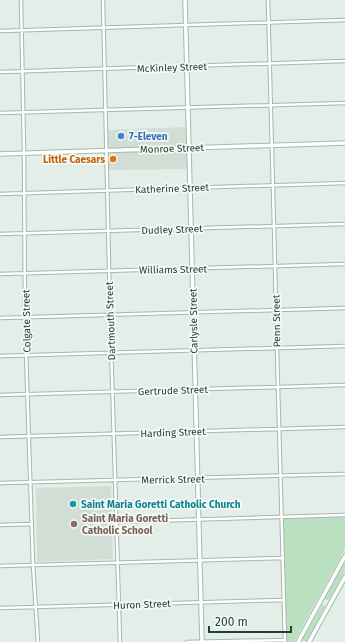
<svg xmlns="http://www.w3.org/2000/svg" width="345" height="642" font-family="'Fira Sans',sans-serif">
<rect width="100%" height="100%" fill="#e3eee8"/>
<path fill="#d1ded6" d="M188 127 189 169 107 170 106 130Z
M111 486 113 559 37 562 36 488Z"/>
<path fill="#bbe0c0" d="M345 517V549L294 642H287L283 519Z
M345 563V571L329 600H326L325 598 343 565Z
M322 605H324L325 606 324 609 307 641H303V638Z"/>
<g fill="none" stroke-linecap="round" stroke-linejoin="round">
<g stroke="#a5b6ae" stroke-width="4.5">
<path id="street" d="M21 0 24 150 25 321 33 565 38 642
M103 0 110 311 120 642
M268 0 275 266 276 313 285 642
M0 31 345 20
M0 72 345 61
M0 113 345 103
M0 194 345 183
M0 234 345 224
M0 274 345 264
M0 318 345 308
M0 356 345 346
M0 395 345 385
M0 437 345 427
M0 483 345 474
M116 522 345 515
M0 525 32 524
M0 566 283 558
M0 608 284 600
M187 642 285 640"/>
</g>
<g stroke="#a1baae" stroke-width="5.5">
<path id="secondary" d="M185 0 202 642
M0 154 345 143
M298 642 345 556
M309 642 345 577"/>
</g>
<use href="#street" stroke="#fff" stroke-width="2.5"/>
<use href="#secondary" stroke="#fff" stroke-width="3.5"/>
</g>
<circle fill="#3f7fe0" stroke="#f4faf6" stroke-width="1.5" cx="121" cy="136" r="4"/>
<circle fill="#e8710a" stroke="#f4faf6" stroke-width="1.5" cx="113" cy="159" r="4"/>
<circle fill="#0f9aa8" stroke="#f4faf6" stroke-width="1.5" cx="73" cy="504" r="4"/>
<circle fill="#8d6e63" stroke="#f4faf6" stroke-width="1.5" cx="74" cy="524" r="4"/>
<g text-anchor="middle" stroke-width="3.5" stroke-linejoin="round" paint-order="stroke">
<g font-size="10" fill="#214034" stroke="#f4faf6">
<text transform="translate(172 67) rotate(-2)" y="4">McKinley Street</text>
<text transform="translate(172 148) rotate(-2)" y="4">Monroe Street</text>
<text transform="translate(172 188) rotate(-2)" y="4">Katherine Street</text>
<text transform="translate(172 229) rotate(-2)" y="4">Dudley Street</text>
<text transform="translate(173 269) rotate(-1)" y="4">Williams Street</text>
<text transform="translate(26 321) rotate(-91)" y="4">Colgate Street</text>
<text transform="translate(110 321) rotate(-92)" y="4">Dartmouth Street</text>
<text transform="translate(193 321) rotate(-91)" y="4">Carlysle Street</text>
<text transform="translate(276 321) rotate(-91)" y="4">Penn Street</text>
<text transform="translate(173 390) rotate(-2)" y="4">Gertrude Street</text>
<text transform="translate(173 432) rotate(-2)" y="4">Harding Street</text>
<text transform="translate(173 479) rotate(-1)" y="4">Merrick Street</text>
<text transform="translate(142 604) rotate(-2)" y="4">Huron Street</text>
</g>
<g font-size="10" font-weight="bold" fill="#366cbe" stroke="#f4faf6" text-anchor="start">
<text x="129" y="140">7-Eleven</text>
</g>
<g font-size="10" font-weight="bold" fill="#c56008" stroke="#f4faf6" text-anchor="end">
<text x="105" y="163">Little Caesars</text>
</g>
<g font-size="10" font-weight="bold" fill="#0d838f" stroke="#f4faf6" text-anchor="start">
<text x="81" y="508">Saint Maria Goretti Catholic Church</text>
</g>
<g font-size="10" font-weight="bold" fill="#785e54" stroke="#f4faf6" text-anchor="start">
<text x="82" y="522">Saint Maria Goretti<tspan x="82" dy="12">Catholic School</tspan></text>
</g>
</g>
<path d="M209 626v6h82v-6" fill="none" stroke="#214034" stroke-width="2"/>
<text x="215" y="626" font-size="12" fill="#214034" stroke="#f4faf6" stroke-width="3" paint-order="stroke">200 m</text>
</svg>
